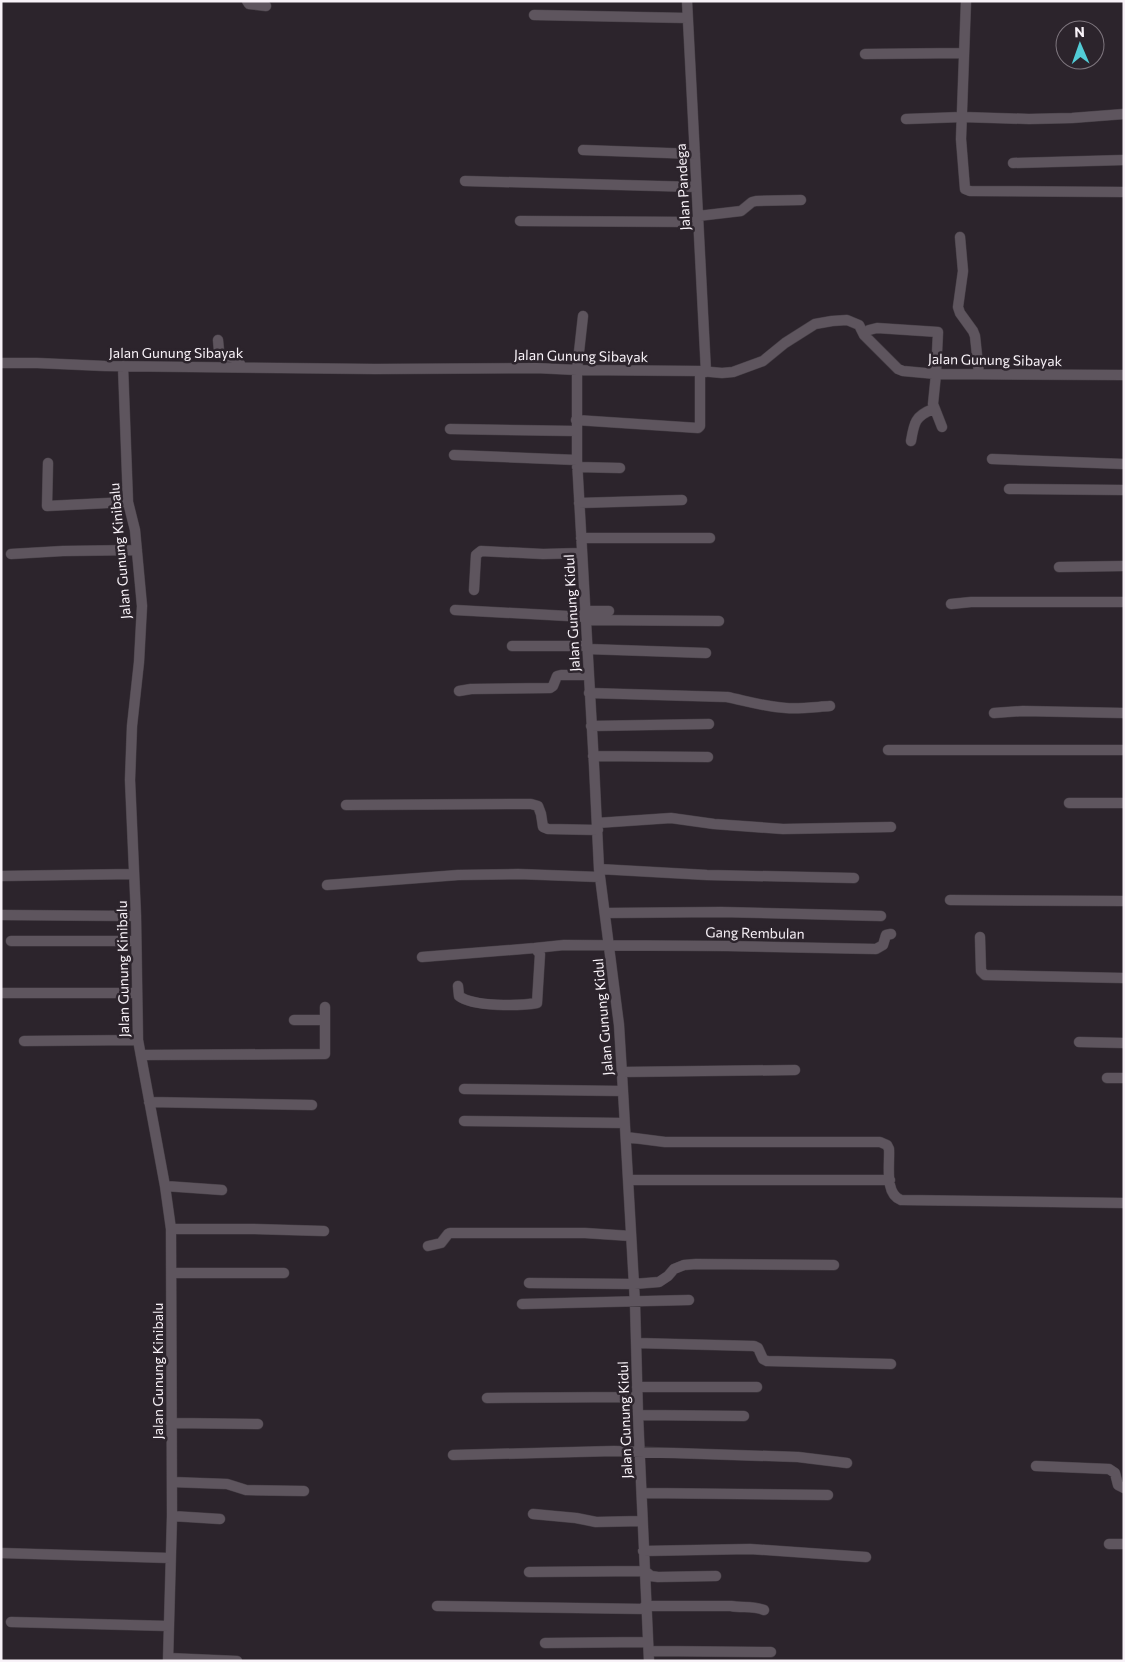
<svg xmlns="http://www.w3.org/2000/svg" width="1125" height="1662" font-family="Commissioner,sans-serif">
<rect width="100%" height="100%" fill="#2c242c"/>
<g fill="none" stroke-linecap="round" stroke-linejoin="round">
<g stroke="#463f46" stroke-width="11">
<path id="minor" d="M247 1 249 4 266 6
M687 1 706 372
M966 1 961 139 965 189 970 191 1124 192
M534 15 688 18
M865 54 964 53
M906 119 962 117 1029 119 1072 118 1124 114
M583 150 695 154
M1013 163 1124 160
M465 181 696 187
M698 216 741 211 752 202 756 201 801 200
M520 221 698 222
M960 237 963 271 958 307 960 313 973 331 975 336 979 374
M583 316 577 370V460L594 765 599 869 619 1025 623 1091 635 1303 638 1415 649 1661
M864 335 869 330 877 328 938 332 936 374 933 404 942 427
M218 340 219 351 221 355 236 358 242 367
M1 363H37L105 366 375 369 536 368 577 370 700 371 722 373 733 372 763 361 785 343 815 324 832 321 847 320 859 325 864 335 898 369 903 371 936 374 1124 375
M123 366 128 502 135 530 142 606 139 662 132 726 130 780 136 916 138 1040 165 1186 171 1229 172 1516 168 1661
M576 420 698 428 700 426V371
M450 429 576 431
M911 441C914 423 915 416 933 409
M454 455 577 460
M992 459 1124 464
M48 463 47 506 128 502
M577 467 620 468
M1009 489 1124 490
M579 503 682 500
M581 538H710
M11 554 63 551 137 550
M1059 567 1124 566
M474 590 476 555 481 551 543 554 582 553
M951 604 971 602H1124
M455 610 586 617
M585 611H609
M586 620 719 621
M512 646H587
M587 649 706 653
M459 691 471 689 550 688 553 686 557 676 561 675H589
M589 693 727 697C746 701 766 707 786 708 800 709 815 707 830 706
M994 713 1023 711 1124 713
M591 726 709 724
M888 750H1124
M593 756 708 757
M1069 803H1124
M346 805 531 804 538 806 541 814 543 827 548 829 598 830
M597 823 671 818 714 824 783 829 891 827
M599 869 707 875 854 878
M1 876 134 874
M327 885 458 875 518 874 599 877
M950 900 1124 901
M605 913 721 912 881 916
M1 915 136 916
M980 937 981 971 985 975 1124 978
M11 941H136
M422 957 535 948
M458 986 459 996C473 1007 520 1006 537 1003L540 954 535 948 564 945 727 946 876 949 883 945 886 935 891 934
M1 993H137
M294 1020H325
M24 1041 138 1040
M1079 1042 1124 1043
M141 1055 325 1054V1007
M622 1072 795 1070
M1107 1078H1124
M464 1089 623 1091
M149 1102 312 1105
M464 1121 624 1123
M626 1137 665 1142H880L887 1145 889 1149C890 1164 884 1194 901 1200L1124 1203
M628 1180H890
M165 1186 222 1190
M171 1229H254L324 1231
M428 1246 441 1243 448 1234 450 1233H585L631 1236
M172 1273H284
M529 1283 634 1284 659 1282 668 1276 674 1269 684 1265 696 1264 834 1265
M522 1304 689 1300
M636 1343 754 1346 758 1348 763 1359 767 1361 891 1364
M637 1387H757
M487 1398 637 1397
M638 1415 744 1416
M171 1423 258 1424
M453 1455 614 1451 798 1457 847 1463
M1036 1466 1109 1469 1115 1473 1118 1485 1124 1488
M172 1482 227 1484 246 1490 304 1491
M642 1493 828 1495
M533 1514 576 1518 596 1522 642 1521
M172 1516 220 1519
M1109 1544H1124
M643 1551 750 1549 866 1557
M1 1553 170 1558
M529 1572 645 1571 651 1576 658 1577 716 1576
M437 1606 646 1609
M645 1606H731C742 1608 753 1606 764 1610
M11 1622 169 1626
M545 1643 648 1642
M649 1651 771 1652
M168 1658 237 1661"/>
</g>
<use href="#minor" stroke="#5e555e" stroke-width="10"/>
</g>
<g text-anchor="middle" stroke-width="5" stroke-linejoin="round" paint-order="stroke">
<g font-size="14" fill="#f8f2f8" stroke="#2c242c">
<text transform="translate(683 187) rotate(-93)" y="5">Jalan Pandega</text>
<text x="176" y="358">Jalan Gunung Sibayak</text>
<text transform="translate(581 356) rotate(1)" y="5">Jalan Gunung Sibayak</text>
<text transform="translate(995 360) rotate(1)" y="5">Jalan Gunung Sibayak</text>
<text transform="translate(120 551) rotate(-95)" y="5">Jalan Gunung Kinibalu</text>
<text transform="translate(572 613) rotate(-93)" y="5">Jalan Gunung Kidul</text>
<text transform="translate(755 933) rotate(1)" y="5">Gang Rembulan</text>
<text transform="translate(123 969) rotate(-91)" y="5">Jalan Gunung Kinibalu</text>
<text transform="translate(603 1017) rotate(-95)" y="5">Jalan Gunung Kidul</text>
<text transform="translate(158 1371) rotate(-90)" y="5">Jalan Gunung Kinibalu</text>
<text transform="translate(625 1420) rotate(-92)" y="5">Jalan Gunung Kidul</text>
</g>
</g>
<rect width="1125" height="1662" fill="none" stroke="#f8f2f8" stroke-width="5"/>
<g transform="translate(1080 45) rotate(358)"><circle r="24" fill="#2c242c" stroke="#7e767e"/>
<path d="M0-4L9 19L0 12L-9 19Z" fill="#52ccd6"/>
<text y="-8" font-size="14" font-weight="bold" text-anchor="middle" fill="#f8f2f8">N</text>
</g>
</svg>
